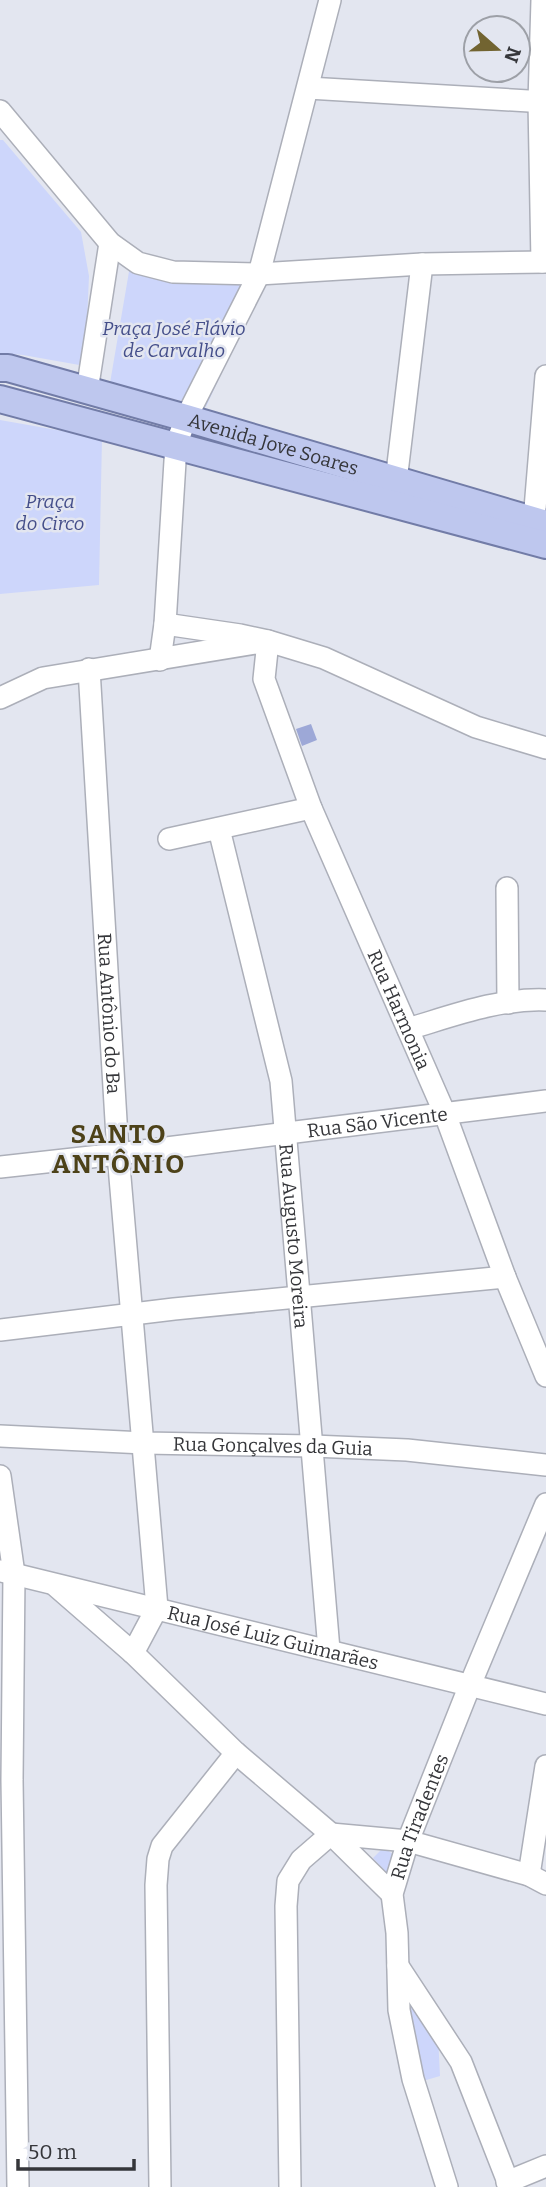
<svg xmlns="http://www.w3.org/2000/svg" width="546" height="2187" font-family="Bitter,serif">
<rect width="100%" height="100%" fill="#e3e6f0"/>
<path fill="#cdd6fb" d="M0 140H3L81 232 89 276 85 366 23 355 0 353Z
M132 254 168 279 187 283 264 280 206 407 110 383Z
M0 420 102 438 99 585 0 594Z
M384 1847 397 1858 392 1878 373 1858Z
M399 1988 438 2036 440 2076 416 2083Z"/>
<path fill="#9da8d7" d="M311 724 317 740 302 746 296 729Z"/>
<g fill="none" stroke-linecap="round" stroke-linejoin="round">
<g stroke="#acafb9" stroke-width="24">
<g id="minor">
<path d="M542 0 539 102 542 262"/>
<path d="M308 88 546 102"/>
<path d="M0 111 110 243 138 263 173 272 259 274 422 264 546 262"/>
<path d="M87 391 110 243"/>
<path d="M396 481 422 264"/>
<path d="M534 521 546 376"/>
<path id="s1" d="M165 624 240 635 268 641 264 679 311 808 445 1114 505 1277 546 1376"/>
<path d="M160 660 165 624 176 445 186 418 259 274 330 0"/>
<path id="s2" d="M89 669 118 1154 157 1608 133 1653"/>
<path d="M0 698 43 678 268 641 324 658 476 727 546 748"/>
<path id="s3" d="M219 829 281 1081 329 1650"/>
<path d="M169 839 311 808"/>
<path d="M507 888 508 1003"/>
<path d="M408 1029C452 1016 499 998 546 1000"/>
<path id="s4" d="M0 1167 118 1154 546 1101"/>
<path d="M0 1330 174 1309 505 1277"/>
<path id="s5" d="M0 1436 144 1443 313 1446 407 1450 546 1465"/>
<path d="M0 1476 14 1574 12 1780 18 2187"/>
<path id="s6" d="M1 1571 546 1704"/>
<path d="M56 1586 133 1653 236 1753 331 1834 392 1894"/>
<path d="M331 1834 408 1841 529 1875 546 1884"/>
<path d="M529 1875 546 1766"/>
<path d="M398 1966 461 2062 510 2187"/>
<path d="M507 2182 546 2166"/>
<path d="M160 2187 156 1885 158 1859 162 1846 236 1753"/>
<path d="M290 2187 286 1906 288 1881 301 1860 331 1834"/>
<path id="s7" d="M447 2187 413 2079 399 2010 397 1933 392 1894 408 1841 470 1685 546 1504"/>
</g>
</g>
<g stroke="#727ca7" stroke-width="30">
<g id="major">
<path id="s8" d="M0 368H8L186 418 546 524"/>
<path d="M0 399 546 545"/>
</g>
</g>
<use href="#minor" stroke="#fff" stroke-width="21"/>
<use href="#major" stroke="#bec7ee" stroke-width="26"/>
</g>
<g text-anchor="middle" stroke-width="5" stroke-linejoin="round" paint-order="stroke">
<g font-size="19" font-style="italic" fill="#444e8a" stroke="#e3e6f0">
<text x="174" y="335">Praça José Flávio<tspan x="174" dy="22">de Carvalho</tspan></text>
<text x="50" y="508">Praça<tspan x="50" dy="22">do Circo</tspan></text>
</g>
<g font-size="19" fill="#35363a" stroke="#e3e6f0">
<text dy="7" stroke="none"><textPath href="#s8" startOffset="284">Avenida Jove Soares</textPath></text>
<text dy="7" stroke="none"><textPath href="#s1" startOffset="500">Rua Harmonia</textPath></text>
<text dy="7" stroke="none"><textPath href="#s2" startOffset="345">Rua Antônio do Ba</textPath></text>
<text dy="7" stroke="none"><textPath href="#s4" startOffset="380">Rua São Vicente</textPath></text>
<text dy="7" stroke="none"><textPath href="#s3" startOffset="415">Rua Augusto Moreira</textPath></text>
<text dy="7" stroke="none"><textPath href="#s5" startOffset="273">Rua Gonçalves da Guia</textPath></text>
<text dy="7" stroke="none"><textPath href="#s6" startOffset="280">Rua José Luiz Guimarães</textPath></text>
<text dy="7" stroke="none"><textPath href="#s7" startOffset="382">Rua Tiradentes</textPath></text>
</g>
<g font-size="26" font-weight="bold" letter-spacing="2" fill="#4d4219" stroke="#e3e6f0">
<text x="119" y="1143">SANTO<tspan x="119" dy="30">ANTÔNIO</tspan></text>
</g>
</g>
<g transform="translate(497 49) rotate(110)"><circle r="33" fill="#e3e6f0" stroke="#9da0a7" stroke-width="2"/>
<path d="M0-5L12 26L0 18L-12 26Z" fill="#726431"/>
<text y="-10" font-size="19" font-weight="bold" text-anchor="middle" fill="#35363a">N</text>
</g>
<path d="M18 2159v10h116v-10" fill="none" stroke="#35363a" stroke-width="3.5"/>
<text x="28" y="2159" font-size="21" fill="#35363a" stroke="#e3e6f0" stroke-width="5" paint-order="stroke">50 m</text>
</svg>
